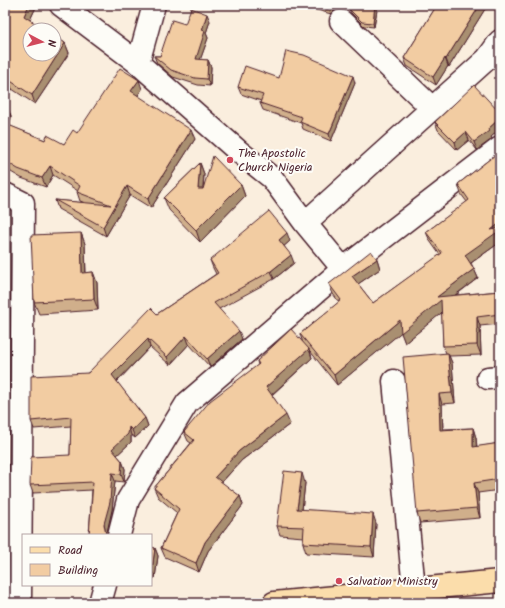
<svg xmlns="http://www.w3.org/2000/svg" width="505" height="608" font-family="Kalam,sans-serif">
<rect width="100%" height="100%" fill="#faeede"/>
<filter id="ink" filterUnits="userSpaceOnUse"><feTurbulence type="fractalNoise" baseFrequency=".025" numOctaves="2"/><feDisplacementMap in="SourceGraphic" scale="8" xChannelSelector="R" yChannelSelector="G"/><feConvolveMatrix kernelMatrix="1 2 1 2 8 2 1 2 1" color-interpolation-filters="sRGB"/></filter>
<g filter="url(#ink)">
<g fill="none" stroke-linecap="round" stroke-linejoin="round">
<g stroke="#4a1f2b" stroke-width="25">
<path id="minor" d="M61 5 138 63 237 150 272 178 305 223 343 269
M341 21 432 108
M138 63 154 5
M5 194 23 203 20 603
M305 223 487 59 500 41
M488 378 500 377
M394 381 414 589
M119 535 128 500 187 403 343 269 500 148
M100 603 105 585"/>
</g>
<g stroke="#4a1f2b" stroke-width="25">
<path id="primary" d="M274 603 500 581"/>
</g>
<use href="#minor" stroke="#fdfcf7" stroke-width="22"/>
<use href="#primary" stroke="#fbddab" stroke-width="22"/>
</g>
<path fill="#d0af8b" stroke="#4a1f2b" d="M5 5H37L30 20 65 43 69 53 35 104 12 89 5 102Z
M307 5H336L334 11 331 14 307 7Z
M375 5 377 10 374 27 364 26 351 13 349 9Z
M437 5H489L487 9H485L449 67 448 66 436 85 407 66 404 58Z
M210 21 206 33 208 38 200 60H208L211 67 210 86 198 85 173 77 157 63 154 56H160Z
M279 78 355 83 331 141 303 129 301 123 263 110 260 103 261 101 241 94 238 87Z
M142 89 138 96 195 139 151 208 130 195 106 236 58 209 55 200 85 203 80 201 77 192 78 191 53 175 46 187 21 178 6 169 5 171V107H7L11 116 10 126 45 140 64 144 77 133Z
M500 113V129L491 137 492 139 477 150 469 140 457 150 438 130 435 122Z
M500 151V244L499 243 471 263 474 269 478 278 456 295 500 291V324L480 326 481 355 449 356 452 363 455 403 442 404 443 429 473 428 476 438 477 447 500 443V490L478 493 480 518 420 523 417 513 446 353 443 346 442 312 405 343 401 332 337 385 310 351 312 358 272 395 290 424 242 460 221 483 240 496 243 505 208 551 199 572 165 557 161 548 177 513 158 497 154 488 191 443 188 441 184 432 258 365 257 361 303 343 300 334 339 302 333 294 329 284 377 259 380 269 358 284 373 303 440 255 430 241 426 232 467 202 461 194 458 184Z
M200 163 204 174 203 188 241 185 245 196 200 242 169 210 164 198Z
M81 233 85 244 86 273 93 272 97 283 98 310 39 314 34 302Z
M290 241 284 246 294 263 274 279 219 309 242 339 210 367 189 344 170 365 150 347 117 382 145 418 148 426 135 438 131 435V442L117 455 122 461 125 469 124 482 115 481 112 510 107 532V535H89L92 490 33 493 30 485 70 455 71 426 34 429 31 421 157 314 216 274 213 268 210 260Z
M305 483 302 510 376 523 374 557 306 553 303 543V537L280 535 277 526Z
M151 547 155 548 158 556 155 578H151Z"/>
<path fill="#a98f71" stroke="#4a1f2b" d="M29 5H37L27 26 24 16Z
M329 5H336L334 11 331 14 328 6Z
M375 5 377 10 374 27 373 23Z
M480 5H484L485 9 449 67 446 59Z
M485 5H489L487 9Z
M207 14 210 21 206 33 208 38 198 66 196 59 202 30Z
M65 43 69 53 35 104 32 95Z
M445 58 448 66 436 85 433 77Z
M208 60 211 67 210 86 207 79Z
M353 76 355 83 331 141 329 134Z
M9 80 12 89 5 102V86Z
M139 80 142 89 135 100 131 91Z
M7 107 11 116 9 133 6 124Z
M500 118V129L491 137 492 139 477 150 474 142Z
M191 130 195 139 151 208 148 199Z
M466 132 469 140 457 150 455 142Z
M200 163 204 174 202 200 198 189Z
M50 166 53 175 46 187 42 178Z
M241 185 245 196 200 242 196 230Z
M127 186 130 195 106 236 103 227Z
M500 223V236L496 233 499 243 468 265 465 255 491 230Z
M81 233 85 244 86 284 82 273Z
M287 233 290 241 282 248 279 240Z
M291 255 294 263 274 279 271 271Z
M377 259 380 269 355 286 352 276Z
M474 269 478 278 443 304 445 310 405 343 401 333 437 297Z
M93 272 97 283 98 310 94 299Z
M477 317 480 326 481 355 477 345Z
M400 320 404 330 337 385 334 375Z
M239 331 242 339 210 367 207 359Z
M186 336 189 344 170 365 167 357Z
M148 339 150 347 115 383 112 375Z
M309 349 312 358 270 396 266 387Z
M448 353 452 363 455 403 452 393Z
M439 394 442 404 443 439 440 430Z
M286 415 290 424 242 460 218 486 215 477 239 451Z
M145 418 148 426 135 438 132 430Z
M129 427 131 435V442L115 457 112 449Z
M473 428 476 438 477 457 473 447Z
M122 461 125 469 124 482 121 474Z
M112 473 115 481 112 510 107 532V535H106L104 524Z
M302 473 305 483 301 519 297 509Z
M474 483 478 493 480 518 477 508Z
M240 496 243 505 208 551 199 572 196 563 205 542Z
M373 514 376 523 374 557 371 547Z
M155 548 158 556 155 578 152 570Z"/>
<path fill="#f2cca2" stroke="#4a1f2b" d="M5 5H29L24 16 45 30H30V54H54V36L65 43 32 95 9 80 5 86Z
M350 5H375L373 23 362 22 349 9Z
M437 5H480L446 59 445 58 433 77 404 58Z
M191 8 207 14 202 30 205 31 196 59 208 60 207 79 195 78 171 70 154 56H160L172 20 185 24Z
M286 51 304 55 353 76 329 134 300 122 302 117 260 103 263 95 238 87 245 66 279 78Z
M120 68 139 80 131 91 191 130 148 199 127 186 103 227 55 200 111 205 77 192 80 186 50 166 42 178 18 169 5 161V107H7L6 124 45 140 47 135 64 144 73 130 77 133Z
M474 85 500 113V118L488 129 489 131 474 142 466 132 455 142 435 122Z
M500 151V223L491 230 500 228V238L496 233 465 255 474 269 437 297 500 291V314L477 317V345L443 346 441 300 401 333 400 320 334 375 300 334 341 300 329 284 371 251 377 259 352 276 373 303 442 253 426 232 469 200 458 184Z
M213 156 241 185 196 230 164 198 200 163 198 189H203Z
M269 211 287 233 279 240 291 255 271 271 214 303 239 331 207 359 186 336 167 357 148 339 112 375 145 418 132 430 129 427 128 434 112 449 122 461 121 474 112 473 110 502 104 524 106 535H89L93 482 30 485 31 457 70 455 71 417 31 421V376L88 373 151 308 157 314 218 273 210 260Z
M81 233 82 273 93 272 94 299 34 302 31 235Z
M291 329 309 349 266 387 286 415 239 451 215 477 240 496 205 542 196 563 161 548 179 509 154 488 194 440 184 432 210 401 259 364 257 361Z
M448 353 452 393 439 394 440 430 473 428V447L500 443V479L474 483 477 508 417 513 403 357Z
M284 471 302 473 297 509 373 514 371 547 303 543 304 527 277 526Z
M151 547 155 548 152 570H151Z"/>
</g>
<g fill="#d1495b" stroke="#fdfcf7" stroke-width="1.5">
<circle cx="230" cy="160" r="4"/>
<circle cx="339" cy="581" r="4"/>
</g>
<g text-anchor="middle" stroke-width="4" stroke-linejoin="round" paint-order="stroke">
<g font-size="12" fill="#4a1f2b" stroke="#fdfcf7" text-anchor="start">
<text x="238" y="157">The Apostolic<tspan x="238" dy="14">Church Nigeria</tspan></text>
<text x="347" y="585">Salvation Ministry</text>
</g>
</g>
<rect width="505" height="608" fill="none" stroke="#fdfcf7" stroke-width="20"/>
<rect x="10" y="10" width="485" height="588" fill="none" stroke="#4a1f2b" stroke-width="1.5" filter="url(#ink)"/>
<rect x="22" y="534" width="130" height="52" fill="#fdfcf7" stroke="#b5a4a5"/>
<rect x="30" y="547" width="20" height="6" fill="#fbddab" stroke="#b5a4a5"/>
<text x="58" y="554" font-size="12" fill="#4a1f2b">Road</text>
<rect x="30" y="564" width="20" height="12" fill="#f2cca2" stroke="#b5a4a5"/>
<text x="58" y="574" font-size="12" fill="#4a1f2b">Building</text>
<g transform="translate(42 42) rotate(97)"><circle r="19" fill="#fdfcf7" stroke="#b5a4a5"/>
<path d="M0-3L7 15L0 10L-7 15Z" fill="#d1495b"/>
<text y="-6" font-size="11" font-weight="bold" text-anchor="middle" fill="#4a1f2b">N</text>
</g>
</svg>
